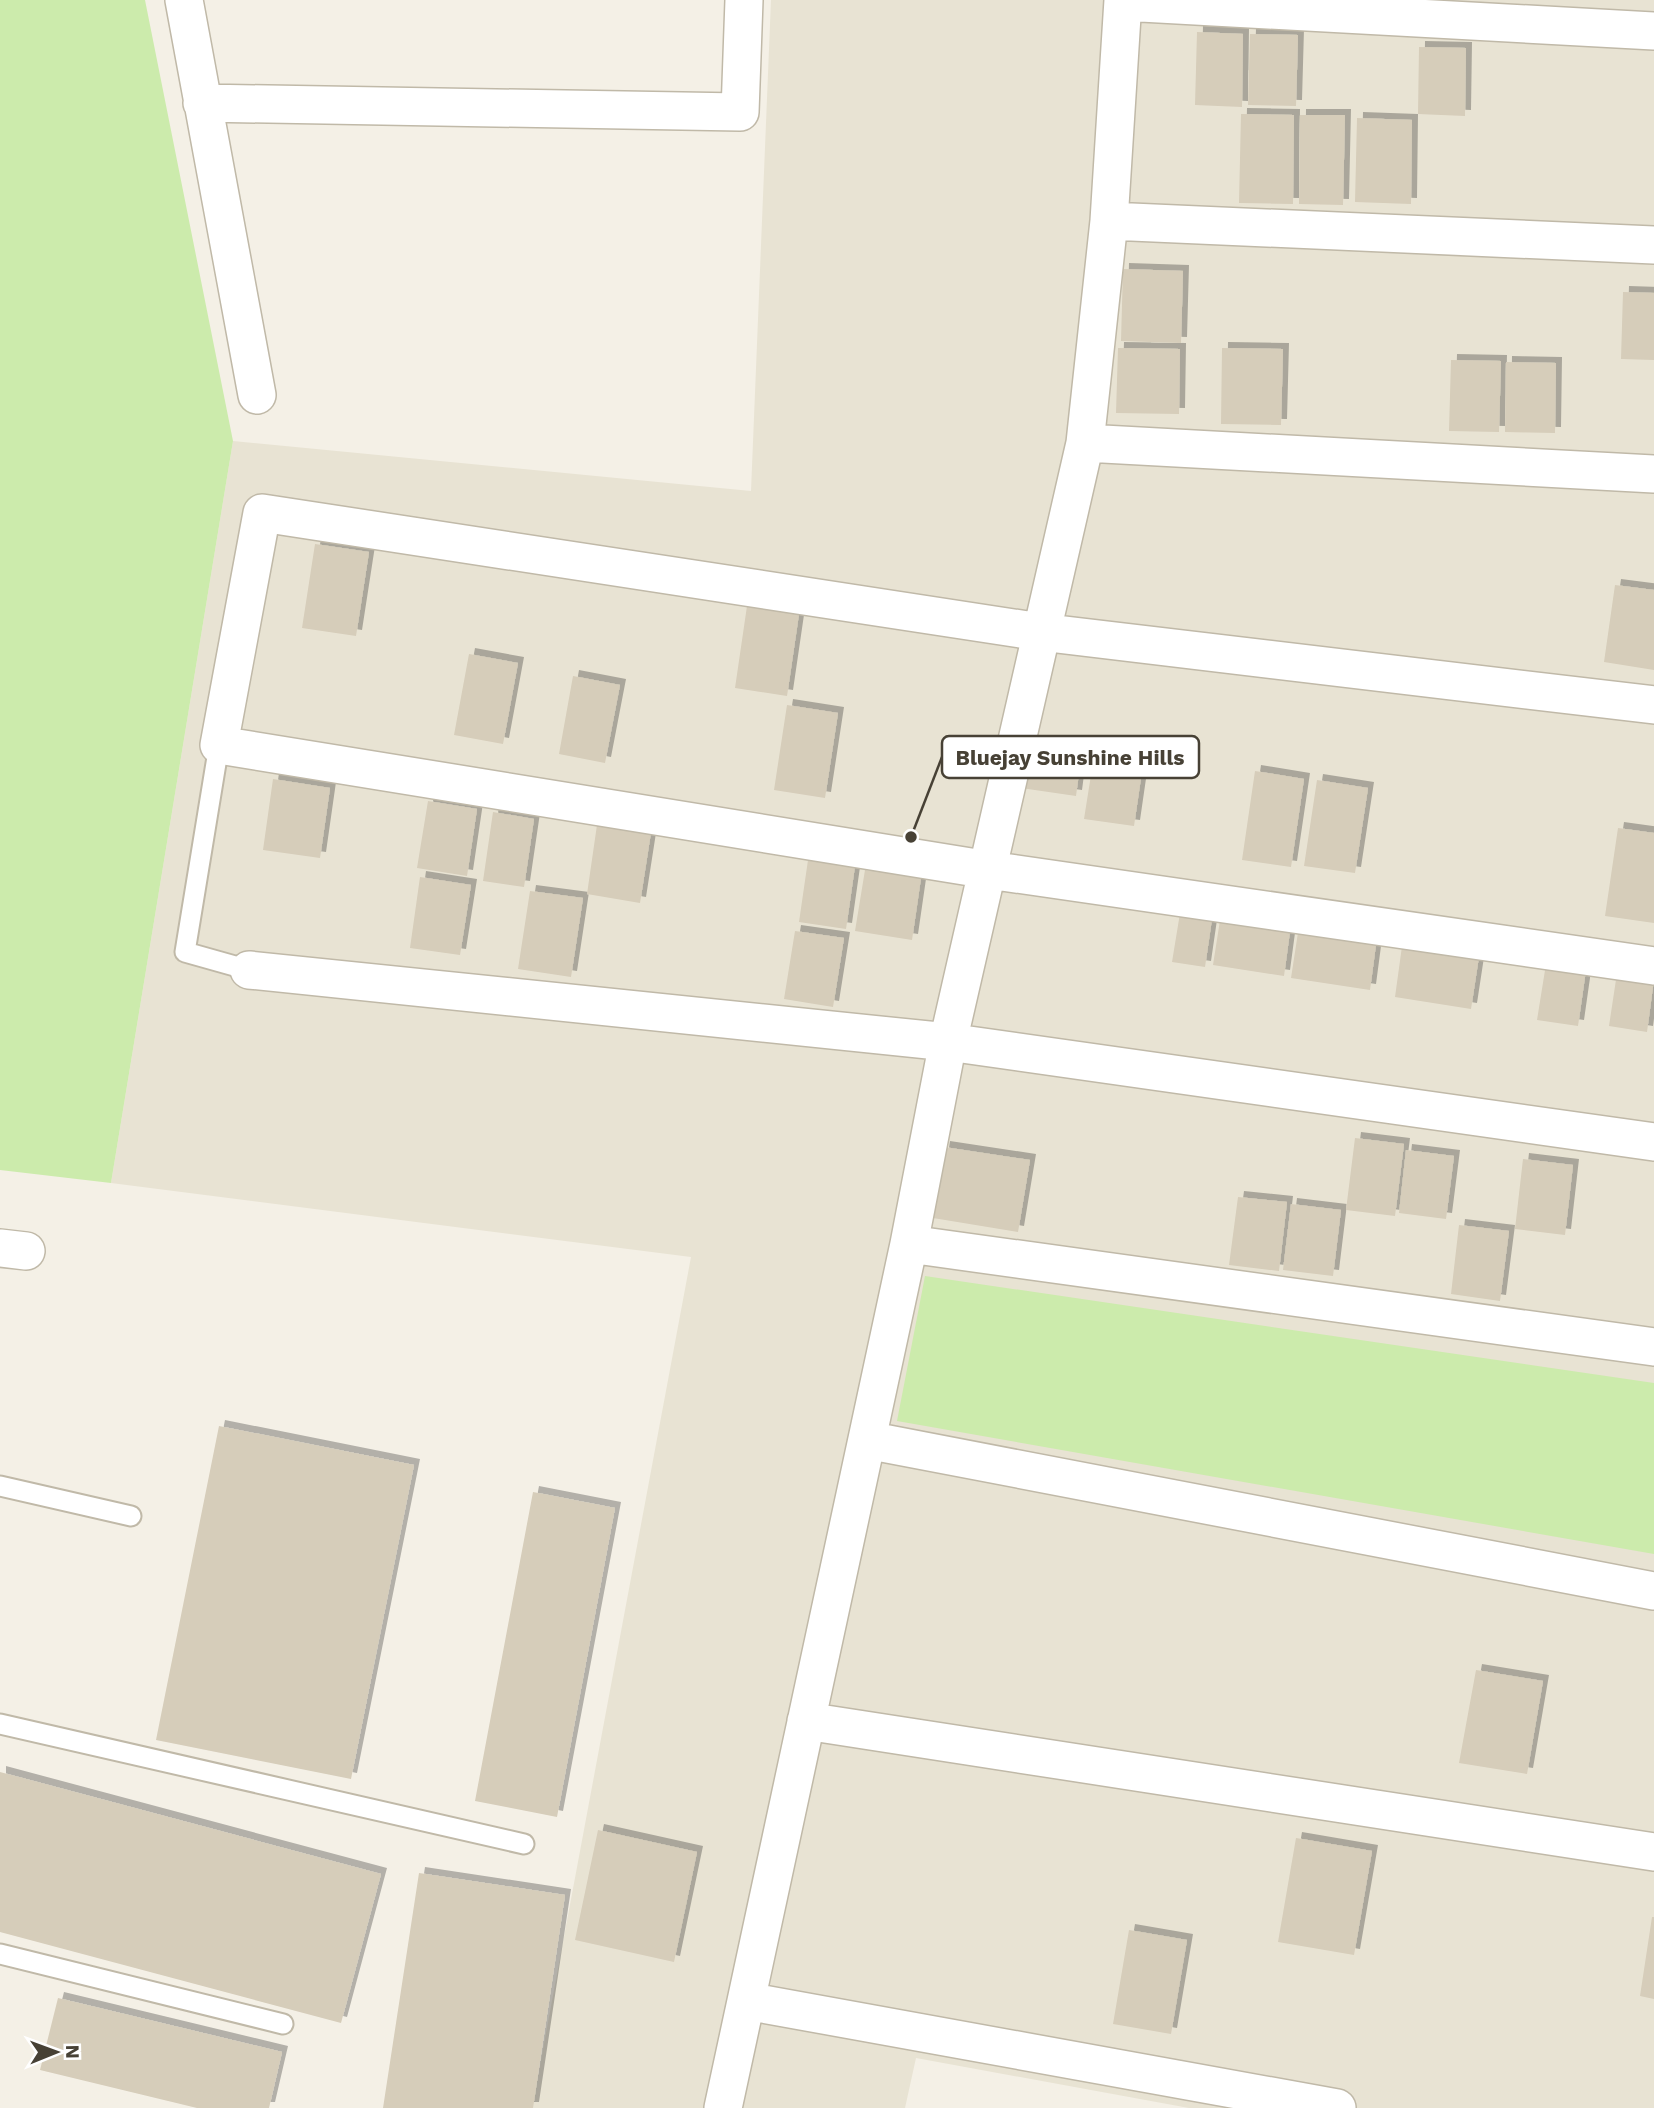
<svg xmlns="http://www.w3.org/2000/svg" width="1654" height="2108" font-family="'Work Sans',sans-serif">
<defs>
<filter id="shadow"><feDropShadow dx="6" dy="-6" stdDeviation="0" flood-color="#0004"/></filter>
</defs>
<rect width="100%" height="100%" fill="#f4f0e6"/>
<path fill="#e8e3d3" d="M771 0H1654V2108H1189L916 2058 905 2108H532L691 1257 111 1183 233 441 751 491Z"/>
<path fill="#ccebac" d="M0 0H145L233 441 111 1183 0 1170Z
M925 1276 1654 1383V1554L897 1421Z"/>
<path fill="#d6cdba" filter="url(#shadow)" d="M1197 32 1243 34 1242 107 1195 105Z
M1250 34 1298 35 1296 106 1248 105Z
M1419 47 1466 48 1465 116 1418 114Z
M1241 114 1294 115 1293 204 1239 203Z
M1300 115H1345L1343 205 1299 204Z
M1357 118 1412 120 1411 204 1355 202Z
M1123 269 1183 271 1181 343 1121 341Z
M1623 292 1654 293V360L1621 359Z
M1118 348 1180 349 1179 414 1116 413Z
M1222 348 1283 349 1281 425 1221 424Z
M1451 360 1501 361 1499 432 1449 431Z
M1506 362 1556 363 1555 433 1505 432Z
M315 544 369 552 356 636 302 628Z
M1615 585 1654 590V670L1604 662Z
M747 606 799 614 787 696 735 688Z
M469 654 518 663 503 744 454 735Z
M573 676 620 685 605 763 559 754Z
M787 705 838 713 825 798 774 790Z
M1028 742 1082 750 1076 796 1021 788Z
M1094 756 1143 764 1134 826 1084 819Z
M1255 771 1304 779 1291 867 1242 860Z
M273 779 330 788 320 858 263 850Z
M1317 780 1368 788 1355 873 1304 866Z
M428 801 477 809 467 876 417 868Z
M493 812 534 819 524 887 483 881Z
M598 818 652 826 640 903 587 894Z
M1618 828 1654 833V923L1605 916Z
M808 860 855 866 846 929 799 922Z
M865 870 921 878 912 940 855 931Z
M420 877 471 885 460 955 410 948Z
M530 891 583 898 571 977 518 969Z
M1181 907 1213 912 1205 967 1172 962Z
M1221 914 1291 924 1284 976 1213 965Z
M1299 926 1377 937 1370 990 1291 978Z
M795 931 844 938 833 1007 784 999Z
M1403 939 1480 950 1471 1009 1395 997Z
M1546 964 1586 970 1578 1026 1537 1020Z
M1617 973 1654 979 1647 1032 1609 1026Z
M1355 1138 1404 1144 1395 1216 1346 1210Z
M944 1147 1030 1160 1018 1232 933 1218Z
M1406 1150 1454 1156 1446 1219 1399 1213Z
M1523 1159 1573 1165 1565 1235 1515 1229Z
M1238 1197 1287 1202 1279 1271 1229 1265Z
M1291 1204 1341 1210 1333 1276 1283 1270Z
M1459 1225 1509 1231 1500 1301 1451 1294Z
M219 1426 414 1465 351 1779 156 1740Z
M533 1492 615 1508 557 1817 475 1801Z
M1476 1670 1543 1681 1527 1774 1459 1763Z
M0 1772 381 1874 341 2023 0 1932Z
M598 1830 697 1852 674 1962 575 1940Z
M1296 1838 1372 1851 1354 1955 1278 1942Z
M419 1873 565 1895 533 2108H383Z
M1652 1917H1654V1999L1640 1996Z
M1129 1930 1187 1940 1171 2034 1113 2024Z
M58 1998 282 2052 269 2108H197L40 2070Z"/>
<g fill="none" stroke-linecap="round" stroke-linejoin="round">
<g stroke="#c0b9a8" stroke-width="23">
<path id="service" d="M219 745 185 952 249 970
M0 1486 131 1516
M0 1724 524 1844
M0 1954 283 2024"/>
</g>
<g stroke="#c0b9a8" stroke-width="40">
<path id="minor" d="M184 0 257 395
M1123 2 1654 31
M202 103 740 112 744 0
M1109 221 1654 245
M1085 443 1654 474
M1654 705 1040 632 262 513 219 745 989 870 1654 966
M249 970 948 1042 1654 1142
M909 1244 1654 1347
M0 1248 26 1251
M867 1440 1654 1591
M806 1721 1654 1852
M746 2001 1337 2108
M723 2108 909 1244 948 1042 1085 443 1109 221 1123 0"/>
</g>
<use href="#service" stroke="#fff" stroke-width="19"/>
<use href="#minor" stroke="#fff" stroke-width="37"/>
</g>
<path fill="none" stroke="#474135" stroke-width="2.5" d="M911 837L942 757"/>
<circle fill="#474135" stroke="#fff" stroke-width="2.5" cx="911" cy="837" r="7"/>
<rect fill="#fff" stroke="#474135" stroke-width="2.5" x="942" y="736" width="257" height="42" rx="7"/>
<g font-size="21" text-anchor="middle" font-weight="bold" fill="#474135">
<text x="1070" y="765">Bluejay Sunshine Hills</text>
</g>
<g transform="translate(56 2052) rotate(89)" stroke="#ffffff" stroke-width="5" paint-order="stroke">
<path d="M0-5L12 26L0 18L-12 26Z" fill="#474135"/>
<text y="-10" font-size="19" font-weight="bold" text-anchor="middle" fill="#474135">N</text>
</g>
</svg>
